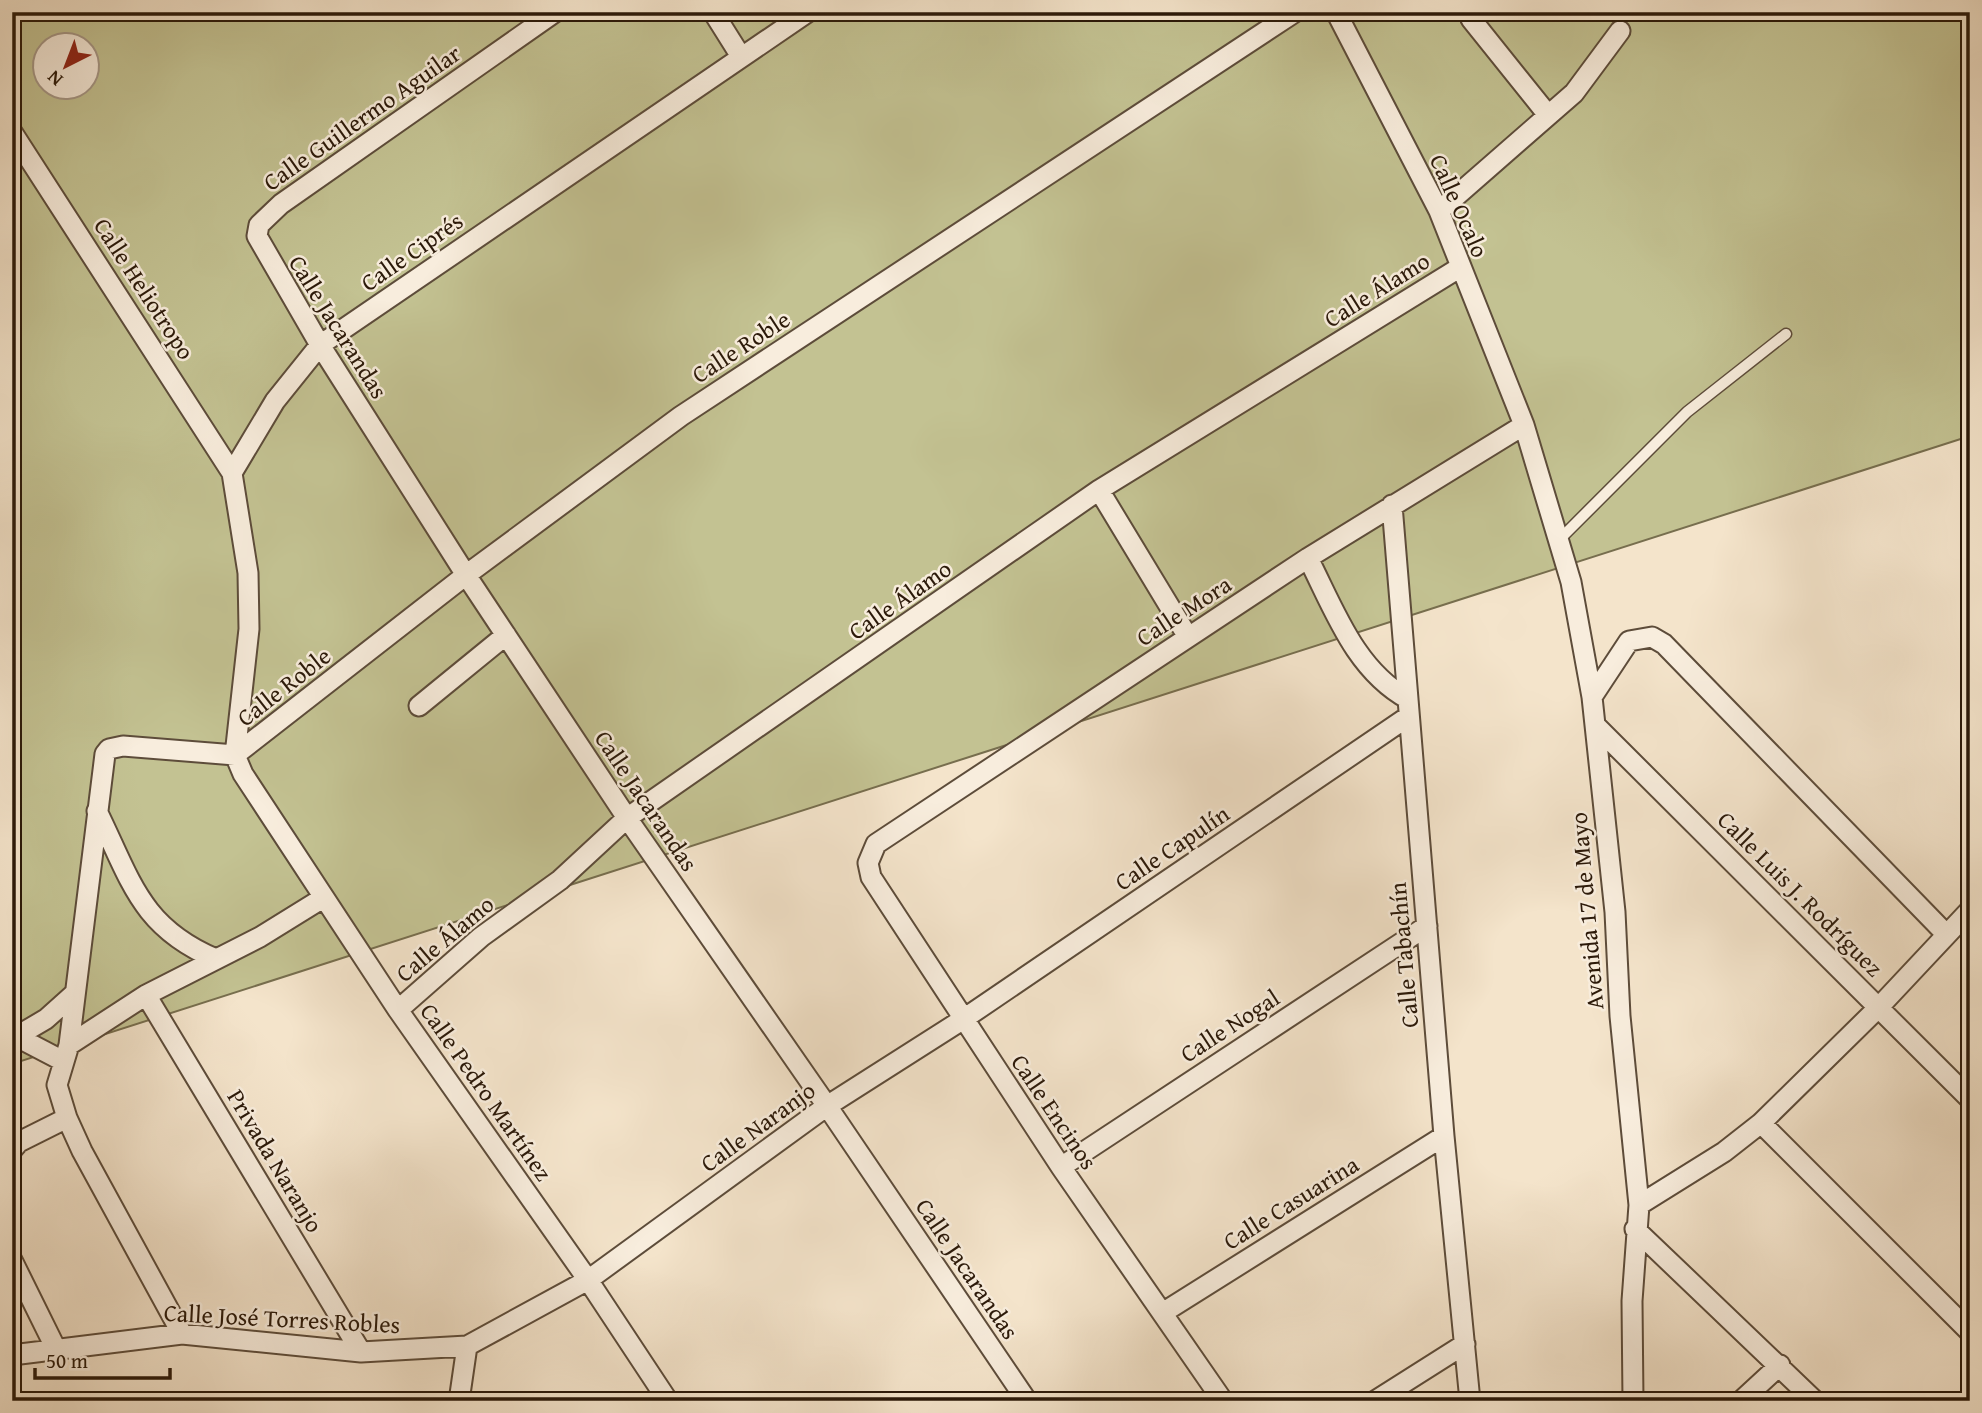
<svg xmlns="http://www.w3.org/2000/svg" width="1982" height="1413" font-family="'Gentium Book Plus',serif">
<rect width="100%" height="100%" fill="#f4e4cb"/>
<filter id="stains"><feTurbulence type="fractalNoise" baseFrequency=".00286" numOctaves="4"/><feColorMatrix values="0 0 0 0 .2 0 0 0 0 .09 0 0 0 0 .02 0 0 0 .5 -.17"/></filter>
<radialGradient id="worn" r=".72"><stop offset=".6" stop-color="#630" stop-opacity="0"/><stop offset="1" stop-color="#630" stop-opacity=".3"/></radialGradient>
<path fill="#c3c292" stroke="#776e4e" stroke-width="2" fill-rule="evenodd" d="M12 12H1970V436L12 1064ZM46 46H88V88H46Z"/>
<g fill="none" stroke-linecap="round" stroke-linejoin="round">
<g stroke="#5d4c3a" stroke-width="13">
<path id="service" d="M1559 540 1687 412 1786 334"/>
</g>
<g stroke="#5d4c3a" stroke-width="23">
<path id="minor" d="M555 12 281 204 259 225 257 236 320 345 466 575 627 818 827 1106 1027 1401
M713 12 740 55
M1336 12 1439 211 1524 425 1571 582 1592 697 1615 912 1620 1016 1639 1205 1632 1301 1633 1401
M1471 19 1548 115
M12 132 232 473 248 573 249 629 235 755 243 774 398 1010 588 1280 668 1401
M1439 211 1574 93 1620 31
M232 473 275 401 320 345 808 12
M1099 490 1188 637
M1392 505 1444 1136 1470 1401
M1308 558C1334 609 1355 670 1408 699
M1592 697 1629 641 1652 637 1664 644 1946 934
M419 706 506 635
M1595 725 1970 1099
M97 811C131 880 140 927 216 959
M146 995 361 1352
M398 1010 481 937 560 880 627 818 1099 490 1459 268
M17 1037 63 1061
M12 1039 46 1019 75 993
M69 1045 146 995 260 937 323 898
M1761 1123 1970 1332
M12 1150 19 1142 67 1118
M1061 1167 1427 926
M1639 1205 1724 1152 1761 1123 1879 1007 1970 910
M1635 1229 1815 1401
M12 1260 56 1349
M1164 1312 1444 1136
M182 1334 82 1151 67 1118 57 1085 69 1045 105 754 109 749 123 746 235 755 466 575 681 416 1295 12
M12 1355 182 1334 361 1352 467 1346 588 1280 827 1106 962 1020 1409 716
M459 1401 467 1346
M1223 1401 1061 1167 871 877 868 863 876 844 1308 558 1524 425
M1375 1401 1465 1344
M1741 1401 1780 1365"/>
</g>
<use href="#service" stroke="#f8eddd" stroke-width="10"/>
<use href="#minor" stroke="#f8eddd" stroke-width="19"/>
</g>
<g text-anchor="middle" stroke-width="5" stroke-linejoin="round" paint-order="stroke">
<g font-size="24" fill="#2b1909" stroke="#f8eddd">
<text transform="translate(362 118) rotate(-35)" y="8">Calle Guillermo Aguilar</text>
<text transform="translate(1459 206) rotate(66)" y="8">Calle Ocalo</text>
<text transform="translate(412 252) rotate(-35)" y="8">Calle Ciprés</text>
<text transform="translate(144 289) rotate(57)" y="8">Calle Heliotropo</text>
<text transform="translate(1377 290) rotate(-32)" y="8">Calle Álamo</text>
<text transform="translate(338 327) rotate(58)" y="8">Calle Jacarandas</text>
<text transform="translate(741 347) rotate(-33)" y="8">Calle Roble</text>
<text transform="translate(900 600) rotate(-35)" y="8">Calle Álamo</text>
<text transform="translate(1184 611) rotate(-33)" y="8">Calle Mora</text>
<text transform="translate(284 687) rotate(-38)" y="8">Calle Roble</text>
<text transform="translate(646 801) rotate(56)" y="8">Calle Jacarandas</text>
<text transform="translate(1172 848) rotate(-34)" y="8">Calle Capulín</text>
<text transform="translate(1800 894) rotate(45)" y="8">Calle Luis J. Rodríguez</text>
<text transform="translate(1587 911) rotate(-95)" y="8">Avenida 17 de Mayo</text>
<text transform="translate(445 939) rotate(-40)" y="8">Calle Álamo</text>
<text transform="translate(1404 955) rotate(-95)" y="8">Calle Tabachín</text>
<text transform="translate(1230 1026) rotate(-33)" y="8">Calle Nogal</text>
<text transform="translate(486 1092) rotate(55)" y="8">Calle Pedro Martínez</text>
<text transform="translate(1054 1112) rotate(56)" y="8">Calle Encinos</text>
<text transform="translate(758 1127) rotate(-36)" y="8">Calle Naranjo</text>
<text transform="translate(275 1161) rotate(59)" y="8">Privada Naranjo</text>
<text transform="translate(1291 1203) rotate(-32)" y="8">Calle Casuarina</text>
<text transform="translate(967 1269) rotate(56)" y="8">Calle Jacarandas</text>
<text transform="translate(282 1319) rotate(3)" y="8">Calle José Torres Robles</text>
</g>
</g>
<rect width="1982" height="1413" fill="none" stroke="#f4e4cb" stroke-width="42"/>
<rect x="14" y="14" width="1954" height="1385" fill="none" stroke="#2b1909" stroke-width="3.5"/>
<rect x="21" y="21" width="1940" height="1371" fill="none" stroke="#2b1909" stroke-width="2"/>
<g transform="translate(66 66) rotate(222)"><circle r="33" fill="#f8eddd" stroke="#a69888" stroke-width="2"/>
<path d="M0-5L12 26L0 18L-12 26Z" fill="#8f2418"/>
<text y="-10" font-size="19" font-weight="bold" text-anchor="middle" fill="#2b1909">N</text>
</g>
<path d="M35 1368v10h135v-10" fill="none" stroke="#2b1909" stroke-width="3.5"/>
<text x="46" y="1368" font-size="21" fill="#2b1909" stroke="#f8eddd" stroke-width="5" paint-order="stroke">50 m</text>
<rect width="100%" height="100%" filter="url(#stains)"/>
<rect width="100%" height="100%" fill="url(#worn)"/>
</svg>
